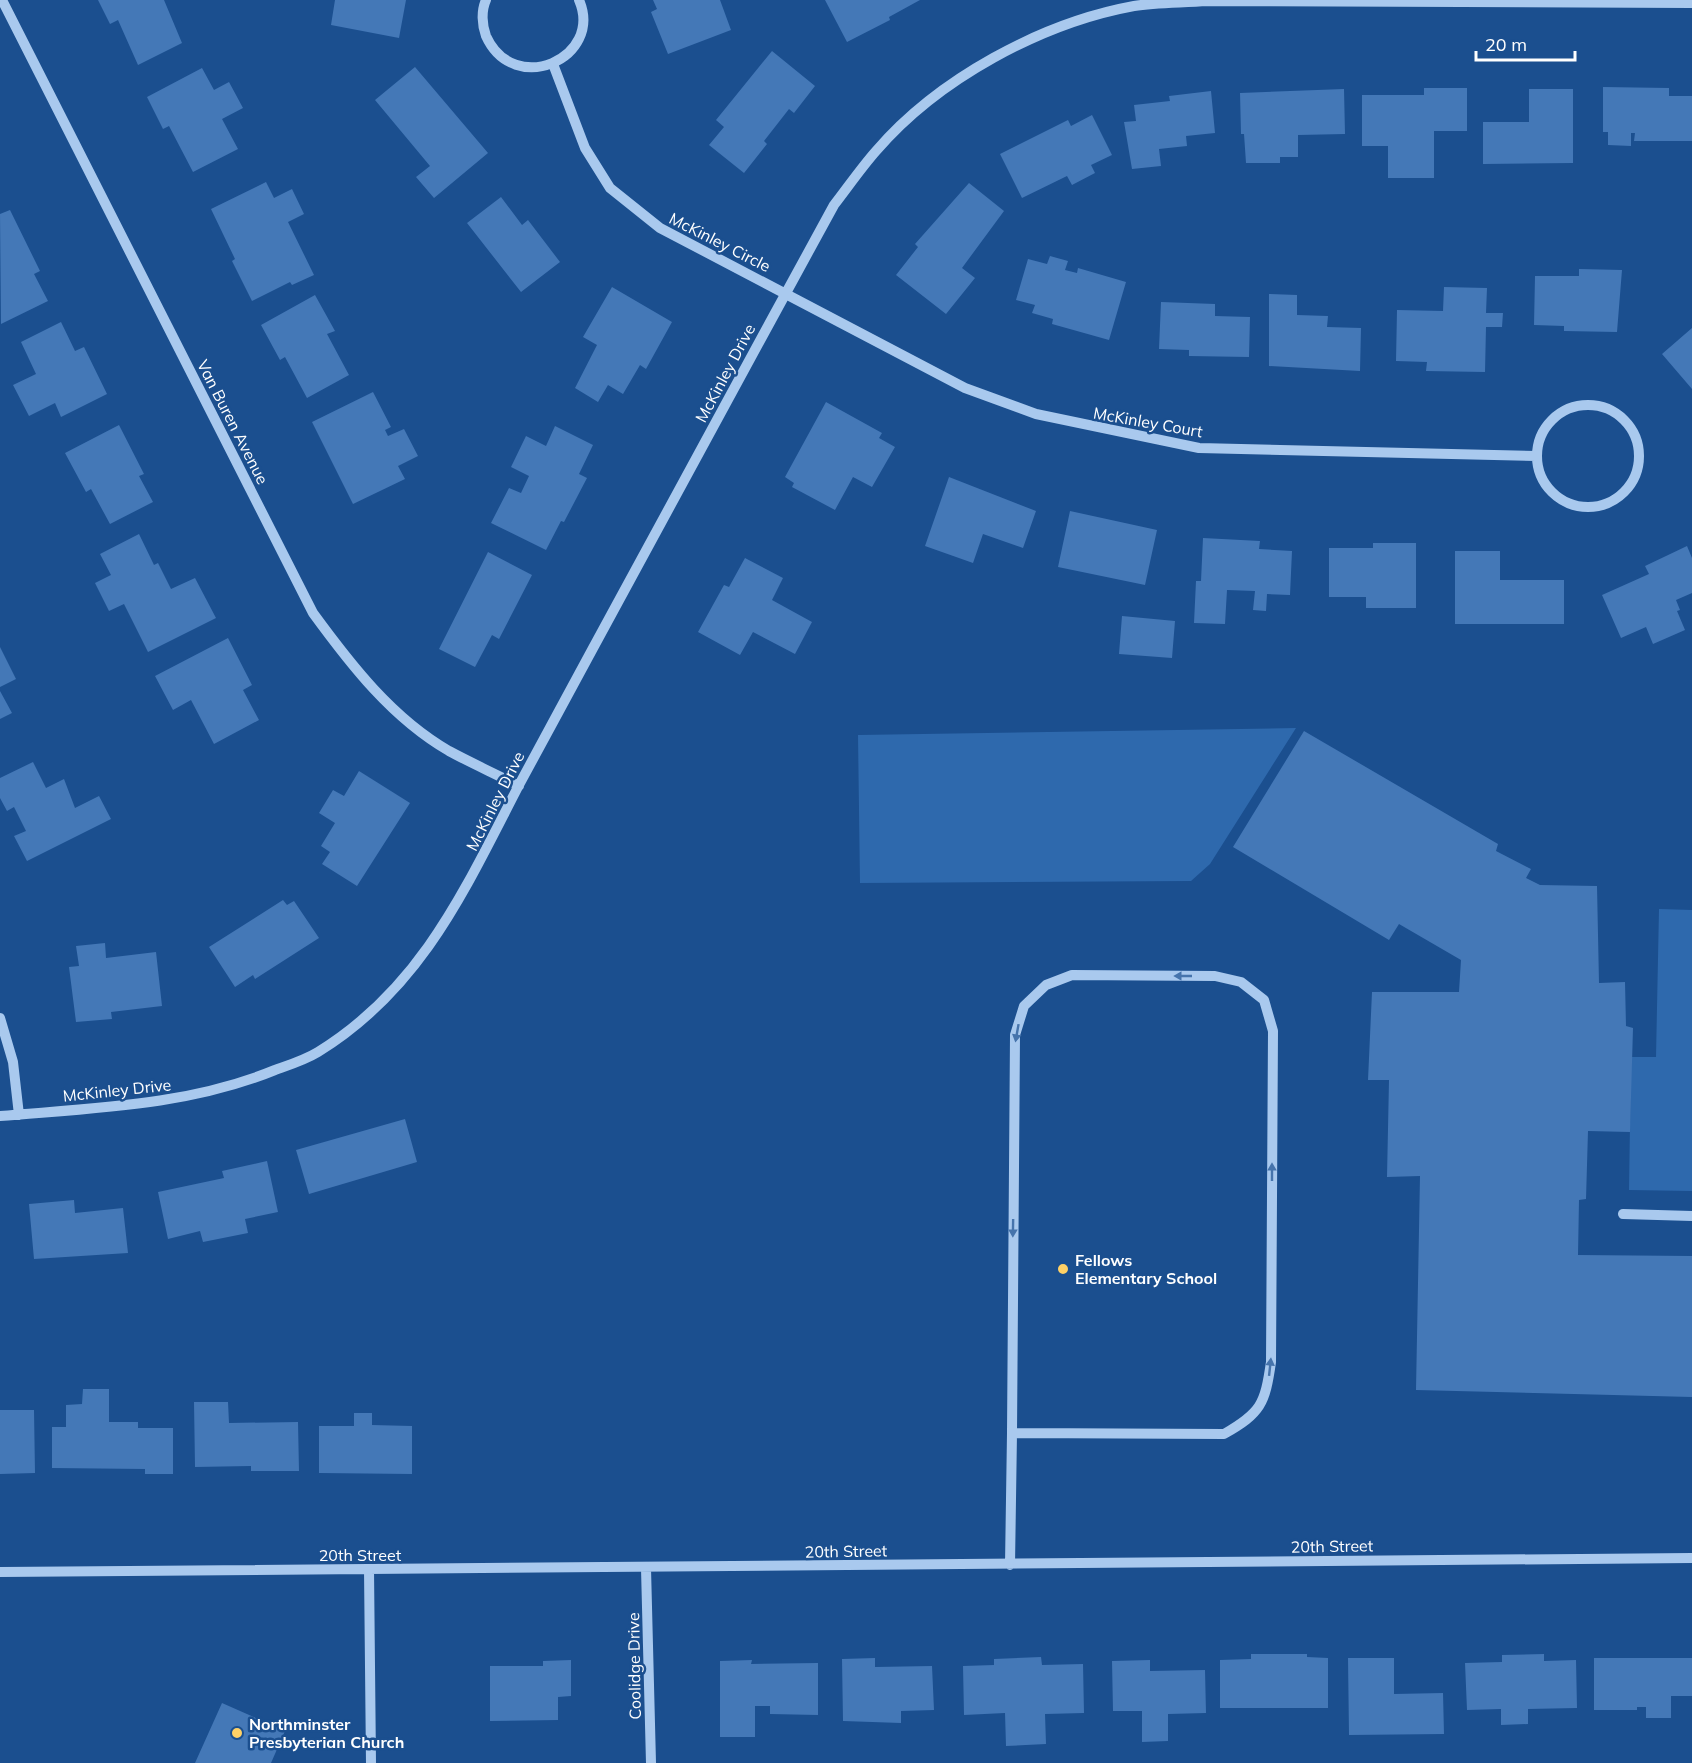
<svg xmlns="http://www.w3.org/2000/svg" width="1692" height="1763" font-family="Mulish,sans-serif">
<rect width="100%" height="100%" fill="#1b4f8f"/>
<path fill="#2e69ad" d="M1296 728 1210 864 1191 881 860 883 858 735Z
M1659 909 1692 910V1191L1629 1190 1631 1057H1656Z"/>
<path fill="#4478b7" d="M98 0H164L182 43 138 65 118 20 110 24Z
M335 0H406L399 38 331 25Z
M653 0H720L731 30 668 54 651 12 657 9Z
M825 0H920L889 17 890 20 847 42Z
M772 51 815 86 794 113 789 109 764 141 767 144 744 173 709 145 724 127 716 120Z
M415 67 488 153 434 198 416 177 430 166 375 100Z
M202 68 214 90 229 82 243 108 222 119 238 149 193 172 169 126 163 129 147 97Z
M1603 87 1669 88V96H1692V141H1634L1635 133H1631V146L1608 145V132H1603Z
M1424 88H1467V131H1434V178H1388V146H1362V95H1424Z
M1344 89 1345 134 1298 135V157H1280V163H1246L1244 134H1241L1240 93Z
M1529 89H1573V163L1483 164V122H1529Z
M1211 91 1215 133 1186 136 1187 146 1159 149 1161 166 1132 169 1124 122 1136 121 1134 105 1170 101 1169 96Z
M1092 115 1112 155 1091 165 1095 173 1072 185 1067 176 1022 198 1000 154 1068 120 1071 126Z
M266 182 274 198 292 189 304 214 288 222 314 275 292 285 290 282 252 301 232 261 235 259 211 209Z
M969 183 1004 211 962 268 975 278 946 314 896 275 918 247 915 244Z
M501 197 522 225 528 220 560 262 521 292 467 223Z
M10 210 40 271 34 274 48 301 1 324 0 214Z
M1050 256 1068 261 1065 270 1077 273 1078 268 1126 282 1109 340 1052 324 1053 319 1032 313 1035 305 1016 300 1028 259 1047 264Z
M1579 269 1622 270 1617 332 1564 331V326L1534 325 1535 276H1579Z
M612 287 672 322 646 369 640 365 623 394 608 385 598 402 575 388 597 345 583 337Z
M1444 287 1487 288 1486 313H1503L1502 327H1486L1485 372 1426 371 1427 362 1396 361 1397 310 1443 311Z
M1269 294 1297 295V315L1328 316 1327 327 1361 328 1360 371 1269 366Z
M315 295 335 331 327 334 349 375 307 398 285 357 280 360 261 325Z
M1161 302 1215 304V316L1250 317 1249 357 1189 356V350L1159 349Z
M61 322 75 351 84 347 107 394 61 417 55 403 29 416 13 385 36 374 21 342Z
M1692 328V389L1662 354Z
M373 392 391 427 385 430 388 436 404 429 418 456 398 466 405 479 353 504 312 422Z
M826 402 882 433 879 438 895 447 872 487 853 477 835 510 792 487 794 483 785 477Z
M119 425 144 474 139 476 153 502 110 524 91 489 86 492 65 453Z
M555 426 593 445 579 474 587 478 564 522 561 521 546 550 491 523 509 488 521 493 529 476 511 467 526 436 546 446Z
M949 477 1036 511 1023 548 983 534 973 563 925 546Z
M1070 511 1157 530 1145 585 1058 567Z
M139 534 154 565 158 563 171 589 195 578 216 618 148 652 124 604 109 611 95 583 111 575 100 554Z
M1203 538 1260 541 1259 549 1292 551 1290 595 1267 594 1266 611 1253 610 1255 591 1227 590 1225 624 1194 623 1196 581H1201Z
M1373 543H1416V608H1366V597H1329V548H1373Z
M1687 546 1692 558V593L1676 600 1680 610 1677 611 1685 630 1653 644 1646 627 1621 638 1602 595 1649 574 1645 566Z
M1455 551H1500V580H1564V624H1455Z
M488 552 532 575 499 639 492 635 475 667 439 649Z
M745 558 783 578 772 600 812 622 795 654 753 632 740 655 698 632 724 585 729 587Z
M1122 616 1175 621 1172 658 1119 654Z
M228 638 252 685 243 690 259 720 214 744 191 700 173 710 155 676Z
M0 647 16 679 0 687Z
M0 691 12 713 0 719Z
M1304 731 1498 844 1496 851 1531 869 1526 878 1540 885 1597 886 1599 983 1625 982 1626 1026 1633 1028 1630 1132 1588 1131 1586 1199 1579 1200 1578 1255 1692 1256V1397L1416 1390 1420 1176 1387 1177 1389 1080H1368L1372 992H1459L1461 960 1399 924 1389 940 1233 847Z
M33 762 46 788 64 779 75 808 99 796 111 819 27 861 14 836 26 831 14 807 7 811 0 798V778Z
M359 771 410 803 357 886 322 864 330 852 321 846 335 823 319 813 333 790 344 796Z
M283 900 287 905 294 901 319 938 255 979 253 975 235 987 209 947Z
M105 943 106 958 156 952 162 1006 111 1012 112 1019 76 1022 69 967 79 966 76 946Z
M405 1119 417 1162 309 1194 296 1150Z
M267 1161 278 1212 245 1219 248 1233 203 1242 200 1231 168 1239 158 1192 224 1178 222 1171Z
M74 1200 75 1213 123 1208 128 1253 34 1259 29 1204Z
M83 1389H109V1422H138V1428H173V1474H145V1469L52 1468V1427H66V1405L82 1404Z
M194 1402H228L229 1423 298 1422 299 1471H251V1466L195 1467Z
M0 1410H34L35 1473 0 1474Z
M354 1413H372V1425L412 1426V1474L319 1473V1426H354Z
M1251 1654H1307V1657L1328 1658V1708H1220V1660L1251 1659Z
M1544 1654V1661L1576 1660 1577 1708 1528 1709V1724L1501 1725V1709L1467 1710 1465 1663 1502 1662V1655Z
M1041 1657 1042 1665 1083 1664 1084 1713 1045 1714 1046 1744 1006 1746 1005 1713 964 1715 963 1666 994 1665V1659Z
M875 1658V1667L932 1666 934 1710 901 1711V1723L843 1721 842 1659Z
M1348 1658H1394V1694L1443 1693 1444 1734 1349 1735Z
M1594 1658H1692V1696H1671V1718H1646V1707H1637V1710H1594Z
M571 1660V1696L558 1697V1720L490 1721V1666H543V1661Z
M752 1660 751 1664 818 1663V1715L770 1714V1706H755V1737H720V1661Z
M1150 1660V1671L1205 1670 1206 1713 1168 1714V1741L1142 1742V1711H1113L1112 1661Z
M222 1703 285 1731 271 1763H195Z"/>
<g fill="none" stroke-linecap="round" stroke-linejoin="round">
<path stroke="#a9c9ee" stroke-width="10" d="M2 0 313 613C351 665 392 718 449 751 471 763 496 774 519 786
M486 0C481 11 482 25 486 36 514 98 604 58 579 0
M553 64 585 148 610 188 660 228 965 388 1036 414 1199 448 1536 456
M1537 456a51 51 0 1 1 102 0a51 51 0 1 1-102 0Z
M0 1018 13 1062 19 1115
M0 1116C93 1108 187 1106 275 1070 289 1065 305 1060 318 1052 422 988 465 889 519 785 543 740 568 695 592 650 673 501 753 353 834 205 848 187 861 168 876 151 938 79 1041 23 1134 6 1157 2 1183 3 1207 1L1692 3
M1623 1214 1692 1216
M1010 1565 1012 1433 1224 1434C1261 1413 1265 1404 1271 1362L1273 1031 1264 1000 1241 982 1215 976 1072 975 1046 985 1024 1006 1015 1035 1012 1433
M646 1568 651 1763
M369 1569 371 1763
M0 1572 1692 1558"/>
</g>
<defs><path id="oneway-solid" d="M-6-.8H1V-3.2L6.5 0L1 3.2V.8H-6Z" transform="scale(1.5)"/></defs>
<g fill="#4674ac">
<use href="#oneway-solid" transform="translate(1183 976) rotate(180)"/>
<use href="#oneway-solid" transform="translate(1017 1033) rotate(100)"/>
<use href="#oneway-solid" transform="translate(1272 1172) rotate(-90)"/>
<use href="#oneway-solid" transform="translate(1013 1228) rotate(91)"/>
<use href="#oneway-solid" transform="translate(1270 1367) rotate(-84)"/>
</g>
<g fill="#ffd166" stroke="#1b4f8f" stroke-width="2">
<circle cx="1063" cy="1269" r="6"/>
<circle cx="237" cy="1733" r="6"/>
</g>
<g text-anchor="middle" stroke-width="5" stroke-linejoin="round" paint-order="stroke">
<g font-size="16" fill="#fff" stroke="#1b4f8f">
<text transform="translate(720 242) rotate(27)" y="6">McKinley Circle</text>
<text transform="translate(725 373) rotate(-62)" y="6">McKinley Drive</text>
<text transform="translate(233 422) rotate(63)" y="6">Van Buren Avenue</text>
<text transform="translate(1148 422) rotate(10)" y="6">McKinley Court</text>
<text transform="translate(495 801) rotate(-63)" y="6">McKinley Drive</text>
<text transform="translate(117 1090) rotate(-6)" y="6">McKinley Drive</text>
<text transform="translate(1332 1546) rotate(-1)" y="6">20th Street</text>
<text transform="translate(846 1551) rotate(-1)" y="6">20th Street</text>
<text x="360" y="1561">20th Street</text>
<text transform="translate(634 1666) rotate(-91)" y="6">Coolidge Drive</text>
</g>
<g font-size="16" font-weight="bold" fill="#fff" stroke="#1b4f8f" text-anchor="start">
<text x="1075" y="1266">Fellows<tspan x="1075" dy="18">Elementary School</tspan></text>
<text x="249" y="1730">Northminster<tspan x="249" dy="18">Presbyterian Church</tspan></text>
</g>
</g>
<path d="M1476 51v9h99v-9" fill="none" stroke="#ffffff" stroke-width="3"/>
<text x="1485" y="51" font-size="18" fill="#ffffff" stroke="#1b4f8f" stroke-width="4.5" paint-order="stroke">20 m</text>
</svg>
